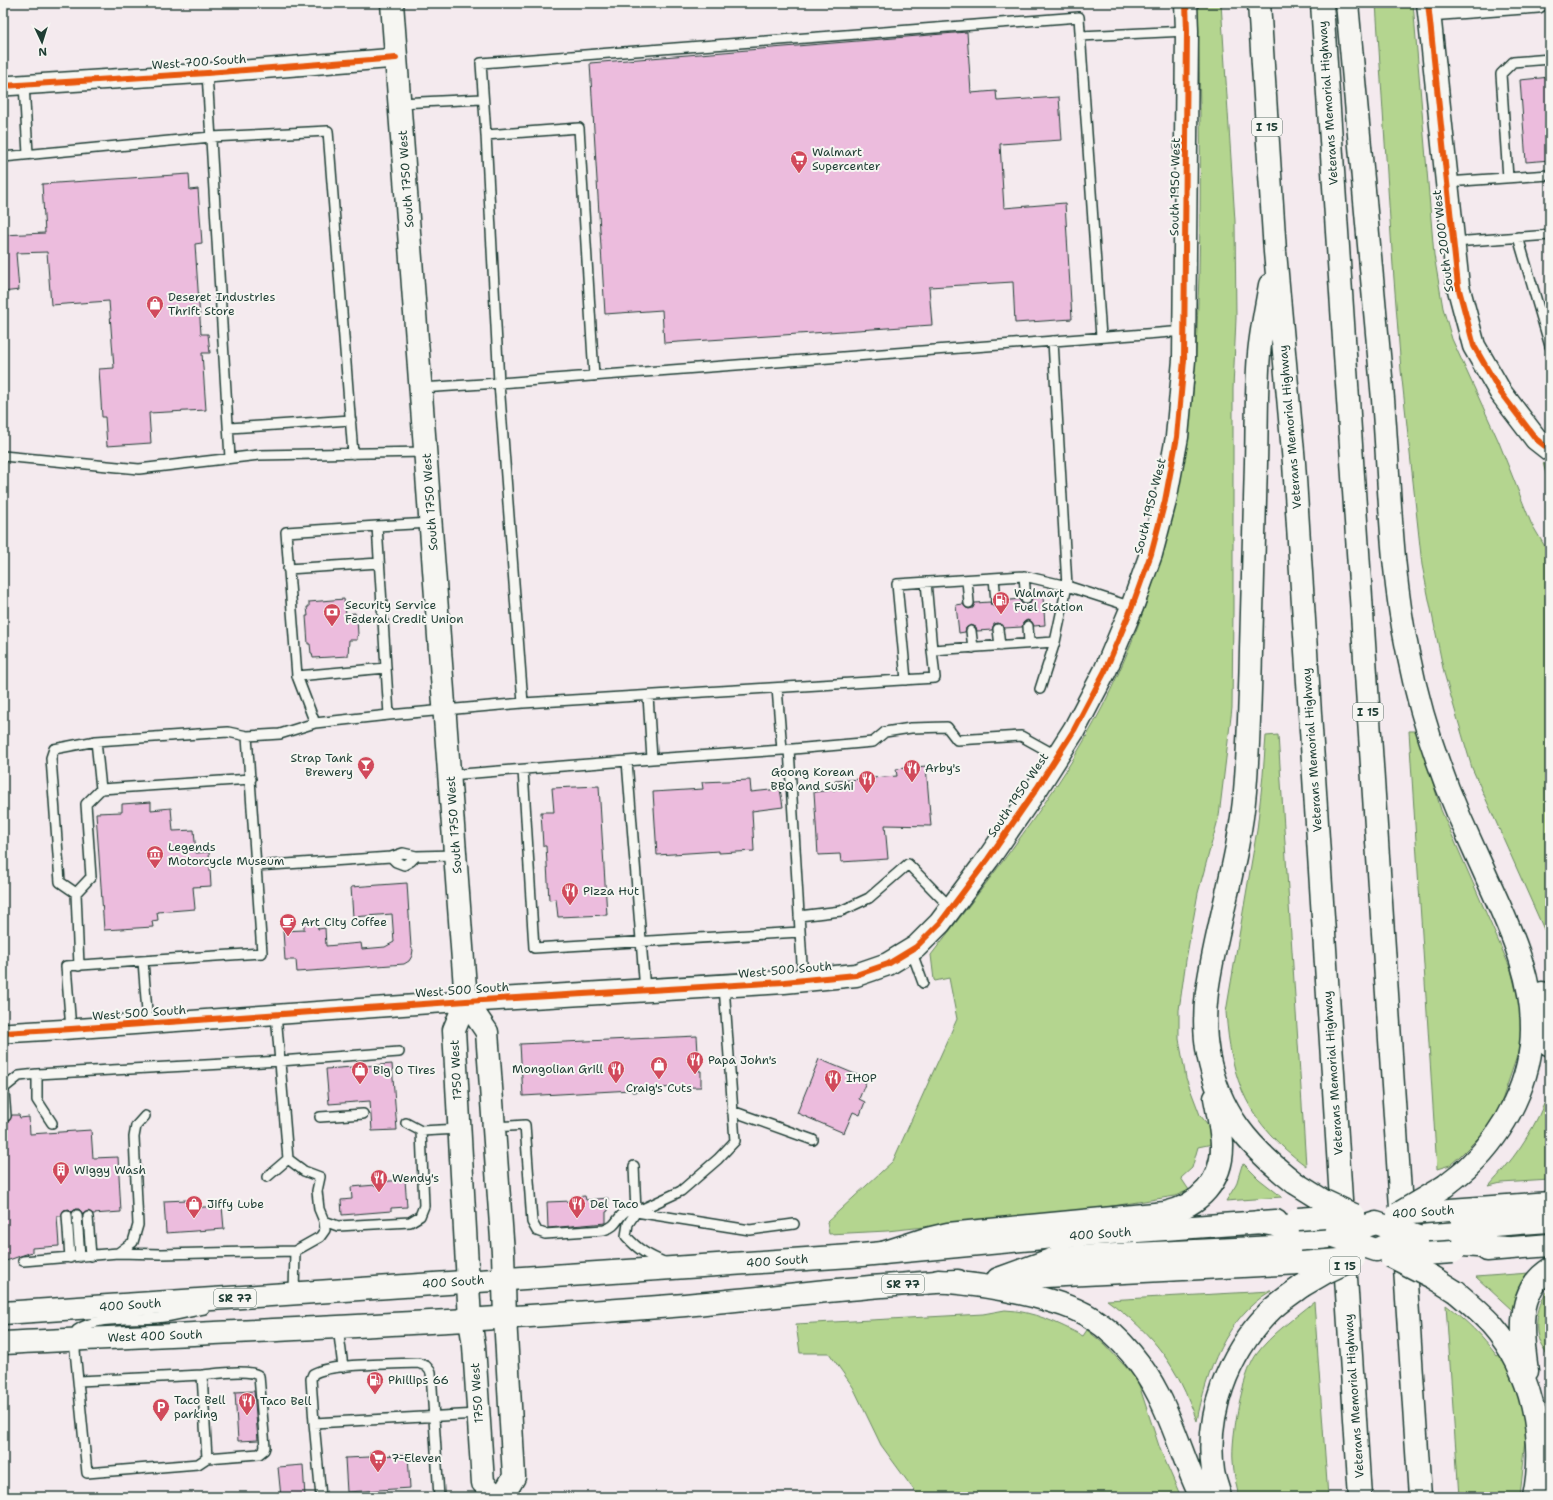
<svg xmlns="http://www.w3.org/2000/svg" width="1553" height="1500" font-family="'Shantell Sans',sans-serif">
<rect width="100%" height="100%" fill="#f4eaee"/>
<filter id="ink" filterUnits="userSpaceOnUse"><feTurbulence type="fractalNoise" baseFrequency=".025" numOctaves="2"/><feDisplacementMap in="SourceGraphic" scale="8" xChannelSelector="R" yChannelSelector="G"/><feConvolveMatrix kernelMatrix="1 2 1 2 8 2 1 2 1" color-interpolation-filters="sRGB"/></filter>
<g filter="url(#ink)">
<path fill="#b4d58f" stroke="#6a8962" d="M1197 3H1221L1235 221 1236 318 1233 389V610L1232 708 1219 816 1198 893 1186 960 1179 1010V1039L1186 1078 1200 1115 1213 1131 1217 1143 1198 1147 1192 1168 1181 1178 1189 1190 1175 1196 1094 1209 887 1231 829 1234 827 1222 893 1161 957 1019 949 978 935 981 934 980 931 955C992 875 1057 796 1103 706 1145 622 1172 531 1187 438 1196 384 1197 329 1199 275 1201 184 1201 94 1197 3Z
M1376 3H1413L1434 255 1443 308 1452 339 1498 440 1531 523 1550 555V943L1472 768 1444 673 1422 565 1401 370 1393 266Z
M1543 463 1550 468V488Z
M1409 731H1418L1441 810 1511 970 1520 1007 1522 1027 1518 1053 1496 1118 1486 1130 1459 1157 1450 1165 1437 1169Z
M1278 735 1306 1166C1248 1123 1231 1082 1226 1012L1257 830 1263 775 1266 736Z
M1546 1103C1553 1110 1550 1167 1550 1180L1501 1183 1489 1186C1512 1161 1531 1135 1544 1104Z
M1244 1164 1259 1179 1282 1197 1226 1201 1236 1185 1242 1165Z
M1529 1273 1519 1287 1512 1310 1476 1277Z
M1550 1289V1357C1547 1354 1544 1351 1542 1347 1532 1331 1537 1301 1550 1289Z
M1271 1291C1226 1317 1206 1373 1197 1421 1177 1366 1155 1335 1107 1300Z
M1314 1302 1328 1497H1239C1236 1485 1234 1474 1233 1461 1231 1437 1242 1375 1256 1355 1271 1334 1295 1318 1314 1302Z
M1446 1305C1467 1321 1481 1335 1497 1356L1502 1353 1523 1407 1527 1429 1520 1497H1459Z
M1005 1310C1033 1311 1058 1323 1083 1336L1087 1330 1104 1344 1137 1379 1160 1449 1181 1497H919L881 1445 853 1387 829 1353H800L796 1324 983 1314Z"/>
<path fill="#ecbcdd" stroke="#1f3d34" d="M967 32 971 93 996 91 997 101 1059 97 1062 140 1000 144 1004 208 1065 203 1072 319 1015 323 1013 282 929 287 932 325 664 343 662 310 605 314 590 63Z
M1550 77V160L1526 162 1520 80Z
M189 174 190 190 198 189 202 243 195 244 201 334H208L210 353H202L206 410 149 413 151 443 107 446 105 417H102L99 369 114 368 109 301 51 305 47 252 16 253 19 290 3 292V235L45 233 42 184Z
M1043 597 1045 625 1034 626 1031 621 1027 620 1023 623 1022 627 1004 628 1003 625 998 623 994 624 992 630 977 631 976 627 971 625 966 628 965 632 959 633 956 605 963 604 966 608 969 609 973 608 975 603 990 602 991 605 996 607 1000 606 1002 601 1020 599 1021 603 1026 605 1030 604 1032 598Z
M344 599 346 614 355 613 356 618H357L358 635 357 636V640H349L348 656 313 658 312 653H311L310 644H308L306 616H308L307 607H309V602Z
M926 766 931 826 885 825 888 859 841 862 840 854 818 855 814 792 835 790V781L897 776 896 769Z
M750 780 751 792 780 789 783 807 752 811 754 851 719 853V851L657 855 653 792 703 789 702 782Z
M599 786 607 915 558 917 556 899 549 900 546 846H543L541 812H554L552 788Z
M151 802V810L171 808 173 831 194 830 196 853 209 852 211 886 193 887 195 909 157 912 158 920 152 921 153 927 104 930 96 813 122 812V804Z
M407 883 411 947 413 950 412 956 409 961 404 964 297 972 296 960H285L283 931 304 930V922L317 921 318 929 325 928 326 946 361 943 362 949 385 947 394 942 392 914 353 917 351 887Z
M697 1036 699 1071H701V1087L648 1088V1091L632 1092V1090L523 1096 520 1044Z
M819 1059 867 1079 859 1099 865 1102 860 1115 853 1112 844 1133 797 1113Z
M392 1064 397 1130 372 1131 370 1101 329 1104 326 1069Z
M12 1115H19L20 1118 29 1117 30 1134 91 1130 93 1158 118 1157 121 1212 93 1214 88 1211 83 1214 79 1209H76L72 1212 69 1209 64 1210 61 1216H57L59 1246 32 1248V1252L3 1262V1121H9Z
M405 1180 407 1207 391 1208V1211L342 1215 341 1200 352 1199 351 1187 376 1185V1182Z
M585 1196 586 1200 608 1198V1211L606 1212V1223L548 1228 547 1202 572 1201V1197Z
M187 1200V1208L222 1206 224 1229 166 1233 164 1201Z
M254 1391 258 1440 238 1441 235 1392Z
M382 1452V1456L408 1454 410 1488 347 1492 345 1458 370 1457V1453Z
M303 1465 305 1497H281L278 1467Z"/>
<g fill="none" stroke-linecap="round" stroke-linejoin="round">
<g stroke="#1f3d34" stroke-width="12">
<path id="service" d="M1080 36 1187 31
M207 73 230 458
M24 84 28 154
M400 103 482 99
M486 135 579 128 594 376
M3 157 211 137 328 131 353 454
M1508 178 1501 74 1513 62 1550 59
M1447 182 1550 175
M1518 237 1550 346
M1454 242 1550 235
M421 388 499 383 1185 331
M229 428 351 420
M3 456 139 469 259 455 426 452
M288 569 379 563
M1024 576 1026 599
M994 578 996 601
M967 580 969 603
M926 582 932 650
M1028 626 1029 643
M998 629 1000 646
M971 631 973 648
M1055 642 932 650 935 678 523 703 499 383 486 135 481 63 1079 17 1101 337
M297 676 386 668
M906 680 897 584 1024 576 1067 586 1132 607
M1040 689 1055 642 1067 586 1053 341
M648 696 652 759 782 750 777 688
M389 715 377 526 431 523
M315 723 297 676 286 532 377 526
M96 741 101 789
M789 749 803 980
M782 750 873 742 885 732 911 728 947 727 957 740 1021 736 1057 756
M627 761 645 991
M523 770 534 948 800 932
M450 775 652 759
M391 857 396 862 404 865 411 861 416 856
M256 866 391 857 403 853 416 856 456 855
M76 893 91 877 86 804 101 789 251 779
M799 916 841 911 869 898 908 864 951 908
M911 950 923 983
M143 961 148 1024
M79 966 76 893 60 882 51 758 54 749 96 741 228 732 247 736
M71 1029 66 966 262 953 247 736 280 734 315 723 389 715 523 703
M37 1074V1100L52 1123
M3 1079 6 1116
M4 1088 19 1076 37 1074 280 1061 399 1052
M732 1111 813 1140
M320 1117 363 1114
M406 1123 421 1131 459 1129
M494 1127 525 1125 532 1222 537 1231 545 1234 604 1230C619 1226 616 1216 628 1210L636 1212 750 1230 794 1224
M634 1166 636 1212
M267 1177 288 1159
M67 1215 70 1258
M77 1215 80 1257
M88 1217 91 1256
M324 1221 338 1226 410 1222 420 1216 424 1206 421 1131
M118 1253 133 1242 138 1225 134 1137 136 1126 145 1116
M23 1261 118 1253 161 1254 295 1251 320 1237 325 1230 324 1221 319 1209 317 1191 320 1177 304 1171 288 1159 276 1014
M666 1263C649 1256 638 1250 626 1236L628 1224 636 1212 681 1191 718 1159 735 1141 724 986
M294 1293 295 1251
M338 1327 343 1367
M202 1375C214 1374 250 1368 259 1376L265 1447 264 1450 259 1454 207 1458
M79 1381 202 1375 207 1458 198 1464 87 1473 74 1340 77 1330C96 1316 132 1320 156 1318 172 1317 188 1312 204 1309
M314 1423 321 1497
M439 1497 431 1372 426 1366 418 1363C393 1364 332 1363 313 1374L311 1379 314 1423 478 1414"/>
</g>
<g stroke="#1f3d34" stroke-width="22">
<path id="minor" d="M1429 11 1538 3
M3 86 207 73 396 58
M3 1033 71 1029 466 1001"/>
</g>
<g stroke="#1f3d34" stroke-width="25">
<path id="tertiary" d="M1428 3 1458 286 1474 346 1501 393 1536 439 1550 450
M466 1001 784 982 856 975 888 964 916 947 940 923 988 859 1037 788 1074 730 1105 671 1132 607 1151 554 1165 501 1177 437 1184 360 1187 31 1186 3
M470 1320 474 1346 483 1483 497 1497
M502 1497 514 1477 505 1317"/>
</g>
<g stroke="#1f3d34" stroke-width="25">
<path id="secondary" d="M392 3 466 1001 454 1030 470 1320
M466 1001 487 1032 503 1253 505 1317
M1450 1210 1550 1203
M1487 1250 1550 1245"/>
</g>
<g stroke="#1f3d34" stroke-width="25">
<path id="primary" d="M1006 1278 1301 1263
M3 1313 851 1256 1054 1237 1276 1221
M3 1343C230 1332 458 1323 685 1305 776 1297 866 1285 958 1281"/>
</g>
<g stroke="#1f3d34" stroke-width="25">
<path id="motorway" d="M1259 3 1275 252 1294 463 1360 1497
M1322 3 1420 1497
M1347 3C1360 135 1372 267 1383 399 1390 484 1390 569 1408 653 1419 709 1437 765 1460 818 1472 845 1484 871 1496 898 1515 940 1532 981 1532 1028 1532 1079 1506 1131 1469 1166 1462 1173 1453 1179 1445 1186
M1270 285C1266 308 1261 331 1259 354 1256 389 1257 427 1256 462 1254 525 1253 587 1251 650 1250 697 1249 744 1245 791 1241 838 1229 883 1219 929 1210 970 1200 1012 1208 1054 1219 1113 1249 1147 1295 1183
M1542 993 1550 1045
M1258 1222 1321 1233
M1418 1237C1462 1226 1505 1224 1550 1221
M1430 1239 1463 1245 1506 1248
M883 1253 923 1240 948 1234 1165 1213C1199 1206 1223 1181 1222 1144 1221 1128 1218 1113 1215 1098
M998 1279 1056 1258 1275 1247 1306 1242 1334 1236
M938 1281C976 1284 1014 1290 1051 1301 1065 1305 1080 1310 1093 1319 1121 1337 1144 1366 1159 1396 1176 1429 1185 1465 1201 1497
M1456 1292C1469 1303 1481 1313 1492 1325 1532 1371 1546 1438 1534 1497
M1527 1371C1522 1336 1515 1291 1550 1269
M1220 1497C1218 1488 1214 1479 1213 1471 1205 1414 1228 1355 1267 1314 1277 1303 1290 1295 1302 1286"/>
</g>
<use href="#service" stroke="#f6f6f2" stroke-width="9"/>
<use href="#minor" stroke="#f6f6f2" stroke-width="19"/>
<use href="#tertiary" stroke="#f6f6f2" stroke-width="22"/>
<use href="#secondary" stroke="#f6f6f2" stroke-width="22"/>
<use href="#primary" stroke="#f6f6f2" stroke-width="22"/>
<use href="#motorway" stroke="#f6f6f2" stroke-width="22"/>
<g stroke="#1f3d34" stroke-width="25" stroke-linecap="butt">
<path id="secondary-bridge" d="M1398 1214 1450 1210
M1391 1256 1453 1252"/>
</g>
<g stroke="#1f3d34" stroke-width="25" stroke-linecap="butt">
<path id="primary-bridge" d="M1298 1219 1354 1215
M1301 1263 1353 1259"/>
</g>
<g stroke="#1f3d34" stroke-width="25" stroke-linecap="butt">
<path id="motorway-bridge" d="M1295 1183 1324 1201 1354 1215
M1398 1214 1445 1186
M1334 1236 1376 1250 1388 1245 1418 1237
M1334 1236 1376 1223 1418 1237
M1391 1256 1432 1277 1456 1292
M1302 1286 1326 1272 1354 1259"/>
</g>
<use href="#secondary-bridge" stroke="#f6f6f2" stroke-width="22"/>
<use href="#primary-bridge" stroke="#f6f6f2" stroke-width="22"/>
<use href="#motorway-bridge" stroke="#f6f6f2" stroke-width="22"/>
<g stroke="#f6f6f2" stroke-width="8">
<path id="cycleway" d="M1428 3 1458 286 1474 346 1501 393 1536 439 1550 450
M3 86 207 73 396 58
M3 1033 71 1029 466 1001 784 982 856 975 888 964 916 947 940 923 988 859 1037 788 1074 730 1105 671 1132 607 1151 554 1165 501 1177 437 1184 360 1187 31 1186 3"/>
</g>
<use href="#cycleway" stroke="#e8590c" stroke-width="6"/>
</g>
</g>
<defs>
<g id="supermarket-pin" transform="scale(0.9)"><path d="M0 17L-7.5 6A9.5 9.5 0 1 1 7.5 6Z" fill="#d1495b" stroke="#f6f6f2"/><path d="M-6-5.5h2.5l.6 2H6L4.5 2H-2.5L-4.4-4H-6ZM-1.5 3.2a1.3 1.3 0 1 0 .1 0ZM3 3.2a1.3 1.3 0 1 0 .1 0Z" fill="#fff"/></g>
<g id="shop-pin" transform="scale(0.9)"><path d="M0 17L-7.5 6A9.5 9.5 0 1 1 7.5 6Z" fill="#d1495b" stroke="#f6f6f2"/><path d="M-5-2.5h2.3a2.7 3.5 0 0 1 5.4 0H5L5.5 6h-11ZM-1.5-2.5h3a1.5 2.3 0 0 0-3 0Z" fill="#fff"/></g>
<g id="fuel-pin" transform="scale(0.9)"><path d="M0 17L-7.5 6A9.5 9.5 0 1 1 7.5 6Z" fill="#d1495b" stroke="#f6f6f2"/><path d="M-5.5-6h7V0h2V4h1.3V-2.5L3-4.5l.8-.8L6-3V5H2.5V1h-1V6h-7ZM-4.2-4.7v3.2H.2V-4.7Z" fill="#fff"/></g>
<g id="bank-pin" transform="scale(0.9)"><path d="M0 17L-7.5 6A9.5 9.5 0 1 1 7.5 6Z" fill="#d1495b" stroke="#f6f6f2"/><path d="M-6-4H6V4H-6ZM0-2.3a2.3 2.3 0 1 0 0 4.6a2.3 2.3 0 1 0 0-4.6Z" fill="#fff"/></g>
<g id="bar-pin" transform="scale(0.9)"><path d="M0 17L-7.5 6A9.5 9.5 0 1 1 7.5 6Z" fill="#d1495b" stroke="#f6f6f2"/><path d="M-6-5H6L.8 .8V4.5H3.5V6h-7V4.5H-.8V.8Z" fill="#fff"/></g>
<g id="restaurant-pin" transform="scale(0.9)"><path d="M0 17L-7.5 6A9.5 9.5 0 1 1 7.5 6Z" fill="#d1495b" stroke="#f6f6f2"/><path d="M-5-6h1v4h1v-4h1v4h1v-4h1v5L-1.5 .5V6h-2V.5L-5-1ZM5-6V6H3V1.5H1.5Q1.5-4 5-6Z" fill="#fff"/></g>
<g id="museum-pin" transform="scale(0.9)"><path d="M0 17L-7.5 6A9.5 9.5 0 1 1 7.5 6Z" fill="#d1495b" stroke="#f6f6f2"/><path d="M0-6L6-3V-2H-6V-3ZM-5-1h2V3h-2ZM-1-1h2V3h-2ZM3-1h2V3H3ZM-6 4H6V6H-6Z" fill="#fff"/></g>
<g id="cafe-pin" transform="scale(0.9)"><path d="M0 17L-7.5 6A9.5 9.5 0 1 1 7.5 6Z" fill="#d1495b" stroke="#f6f6f2"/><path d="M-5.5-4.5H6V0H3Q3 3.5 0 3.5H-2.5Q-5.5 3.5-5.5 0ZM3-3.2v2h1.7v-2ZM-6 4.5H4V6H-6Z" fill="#fff"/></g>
<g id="building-pin" transform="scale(0.9)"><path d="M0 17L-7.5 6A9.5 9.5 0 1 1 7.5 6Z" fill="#d1495b" stroke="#f6f6f2"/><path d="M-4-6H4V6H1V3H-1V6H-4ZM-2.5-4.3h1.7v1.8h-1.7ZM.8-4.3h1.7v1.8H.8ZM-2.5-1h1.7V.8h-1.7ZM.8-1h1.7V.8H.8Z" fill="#fff"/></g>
<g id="parking-pin" transform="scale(0.9)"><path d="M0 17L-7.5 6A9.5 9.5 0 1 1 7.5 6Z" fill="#d1495b" stroke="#f6f6f2"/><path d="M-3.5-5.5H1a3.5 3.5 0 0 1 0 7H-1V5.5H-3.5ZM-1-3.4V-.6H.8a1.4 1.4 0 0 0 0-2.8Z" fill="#fff"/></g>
</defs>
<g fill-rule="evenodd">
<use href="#supermarket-pin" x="799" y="159"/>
<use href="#shop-pin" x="155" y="304"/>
<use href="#fuel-pin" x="1001" y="600"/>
<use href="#bank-pin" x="332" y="612"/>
<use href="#bar-pin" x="366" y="765"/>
<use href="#restaurant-pin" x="912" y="768"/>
<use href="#restaurant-pin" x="867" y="779"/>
<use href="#museum-pin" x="155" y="854"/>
<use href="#restaurant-pin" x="570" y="891"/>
<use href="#cafe-pin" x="288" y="922"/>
<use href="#restaurant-pin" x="695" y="1060"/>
<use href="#shop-pin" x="659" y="1065"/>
<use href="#restaurant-pin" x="616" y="1069"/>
<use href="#shop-pin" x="360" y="1070"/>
<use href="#restaurant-pin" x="833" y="1078"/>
<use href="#building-pin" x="61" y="1170"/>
<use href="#restaurant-pin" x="379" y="1178"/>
<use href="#shop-pin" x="194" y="1204"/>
<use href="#restaurant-pin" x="577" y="1204"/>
<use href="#fuel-pin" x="375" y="1380"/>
<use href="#restaurant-pin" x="247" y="1401"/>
<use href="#parking-pin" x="161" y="1407"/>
<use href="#supermarket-pin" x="378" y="1458"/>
</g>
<g text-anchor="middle" stroke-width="4" stroke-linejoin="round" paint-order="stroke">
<g fill="#f6f6f2" stroke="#60746d" stroke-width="1">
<rect x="1252" y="118" width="30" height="18" rx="3"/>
<rect x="1353" y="703" width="30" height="18" rx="3"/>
<rect x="1330" y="1257" width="30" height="18" rx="3"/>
<rect x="882" y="1275" width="42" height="18" rx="3"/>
<rect x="214" y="1289" width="42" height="18" rx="3"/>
</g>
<g font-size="11" font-weight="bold" fill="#1f3d34">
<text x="1267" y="131">I 15</text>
<text x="1368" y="716">I 15</text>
<text x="1345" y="1270">I 15</text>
<text x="903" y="1288">SR 77</text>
<text x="235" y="1302">SR 77</text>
</g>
<g font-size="12" fill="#1f3d34" stroke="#f6f6f2">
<text transform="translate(199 62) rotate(-4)" y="4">West 700 South</text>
<text transform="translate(1328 103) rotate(-94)" y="4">Veterans Memorial Highway</text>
<text transform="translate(406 179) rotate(-94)" y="4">South 1750 West</text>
<text transform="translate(1175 187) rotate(-89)" y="4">South 1950 West</text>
<text transform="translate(1443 241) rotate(-97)" y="4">South 2000 West</text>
<text transform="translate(1290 427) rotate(-95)" y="4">Veterans Memorial Highway</text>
<text transform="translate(430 502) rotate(-94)" y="4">South 1750 West</text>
<text transform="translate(1150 506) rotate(-76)" y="4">South 1950 West</text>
<text transform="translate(1312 750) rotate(-94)" y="4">Veterans Memorial Highway</text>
<text transform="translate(1018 795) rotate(-56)" y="4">South 1950 West</text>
<text transform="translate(454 825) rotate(-94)" y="4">South 1750 West</text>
<text transform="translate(785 970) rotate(-5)" y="4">West 500 South</text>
<text transform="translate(462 990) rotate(-4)" y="4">West 500 South</text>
<text transform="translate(139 1013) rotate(-4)" y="4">West 500 South</text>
<text transform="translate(456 1070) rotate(-93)" y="4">1750 West</text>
<text transform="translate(1333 1073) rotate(-94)" y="4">Veterans Memorial Highway</text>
<text transform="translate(1423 1212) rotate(-4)" y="4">400 South</text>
<text transform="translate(1100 1234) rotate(-4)" y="4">400 South</text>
<text transform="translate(777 1261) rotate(-4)" y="4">400 South</text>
<text transform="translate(453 1282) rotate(-4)" y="4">400 South</text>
<text transform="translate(130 1305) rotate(-4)" y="4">400 South</text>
<text transform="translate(155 1336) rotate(-2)" y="4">West 400 South</text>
<text transform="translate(477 1393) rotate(-94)" y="4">1750 West</text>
<text transform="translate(1354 1396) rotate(-94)" y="4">Veterans Memorial Highway</text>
</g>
<g font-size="12" fill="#1f3d34" stroke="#f6f6f2" text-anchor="start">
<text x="812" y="156">Walmart<tspan x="812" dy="14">Supercenter</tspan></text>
<text x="168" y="301">Deseret Industries<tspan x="168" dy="14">Thrift Store</tspan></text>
<text x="1014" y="597">Walmart<tspan x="1014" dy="14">Fuel Station</tspan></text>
<text x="345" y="609">Security Service<tspan x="345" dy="14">Federal Credit Union</tspan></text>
<text x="353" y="762" text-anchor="end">Strap Tank<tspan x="353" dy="14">Brewery</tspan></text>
<text x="925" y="772">Arby's</text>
<text x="854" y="776" text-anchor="end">Goong Korean<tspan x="854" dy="14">BBQ and Sushi</tspan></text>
<text x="168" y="851">Legends<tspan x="168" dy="14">Motorcycle Museum</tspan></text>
<text x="583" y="895">Pizza Hut</text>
<text x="301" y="926">Art City Coffee</text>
<text x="708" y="1064">Papa John's</text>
<text x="603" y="1073" text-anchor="end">Mongolian Grill</text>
<text x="373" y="1074">Big O Tires</text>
<text x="846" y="1082">IHOP</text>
<text x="659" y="1092" text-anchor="middle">Craig's Cuts</text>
<text x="74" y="1174">Wiggy Wash</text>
<text x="392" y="1182">Wendy's</text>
<text x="207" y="1208">Jiffy Lube</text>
<text x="590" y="1208">Del Taco</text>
<text x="388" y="1384">Phillips 66</text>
<text x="174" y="1404">Taco Bell<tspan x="174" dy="14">parking</tspan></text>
<text x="260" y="1405">Taco Bell</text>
<text x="391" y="1462">7-Eleven</text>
</g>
</g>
<rect width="1553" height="1500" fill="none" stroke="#f6f6f2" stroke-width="16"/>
<rect x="8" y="8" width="1537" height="1484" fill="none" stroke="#1f3d34" stroke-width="1.5" filter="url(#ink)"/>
<g transform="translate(42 42) rotate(176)" stroke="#f6f6f2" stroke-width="3" paint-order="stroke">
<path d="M0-3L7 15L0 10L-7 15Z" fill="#1f3d34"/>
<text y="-6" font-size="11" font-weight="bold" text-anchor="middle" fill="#1f3d34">N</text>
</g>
</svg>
